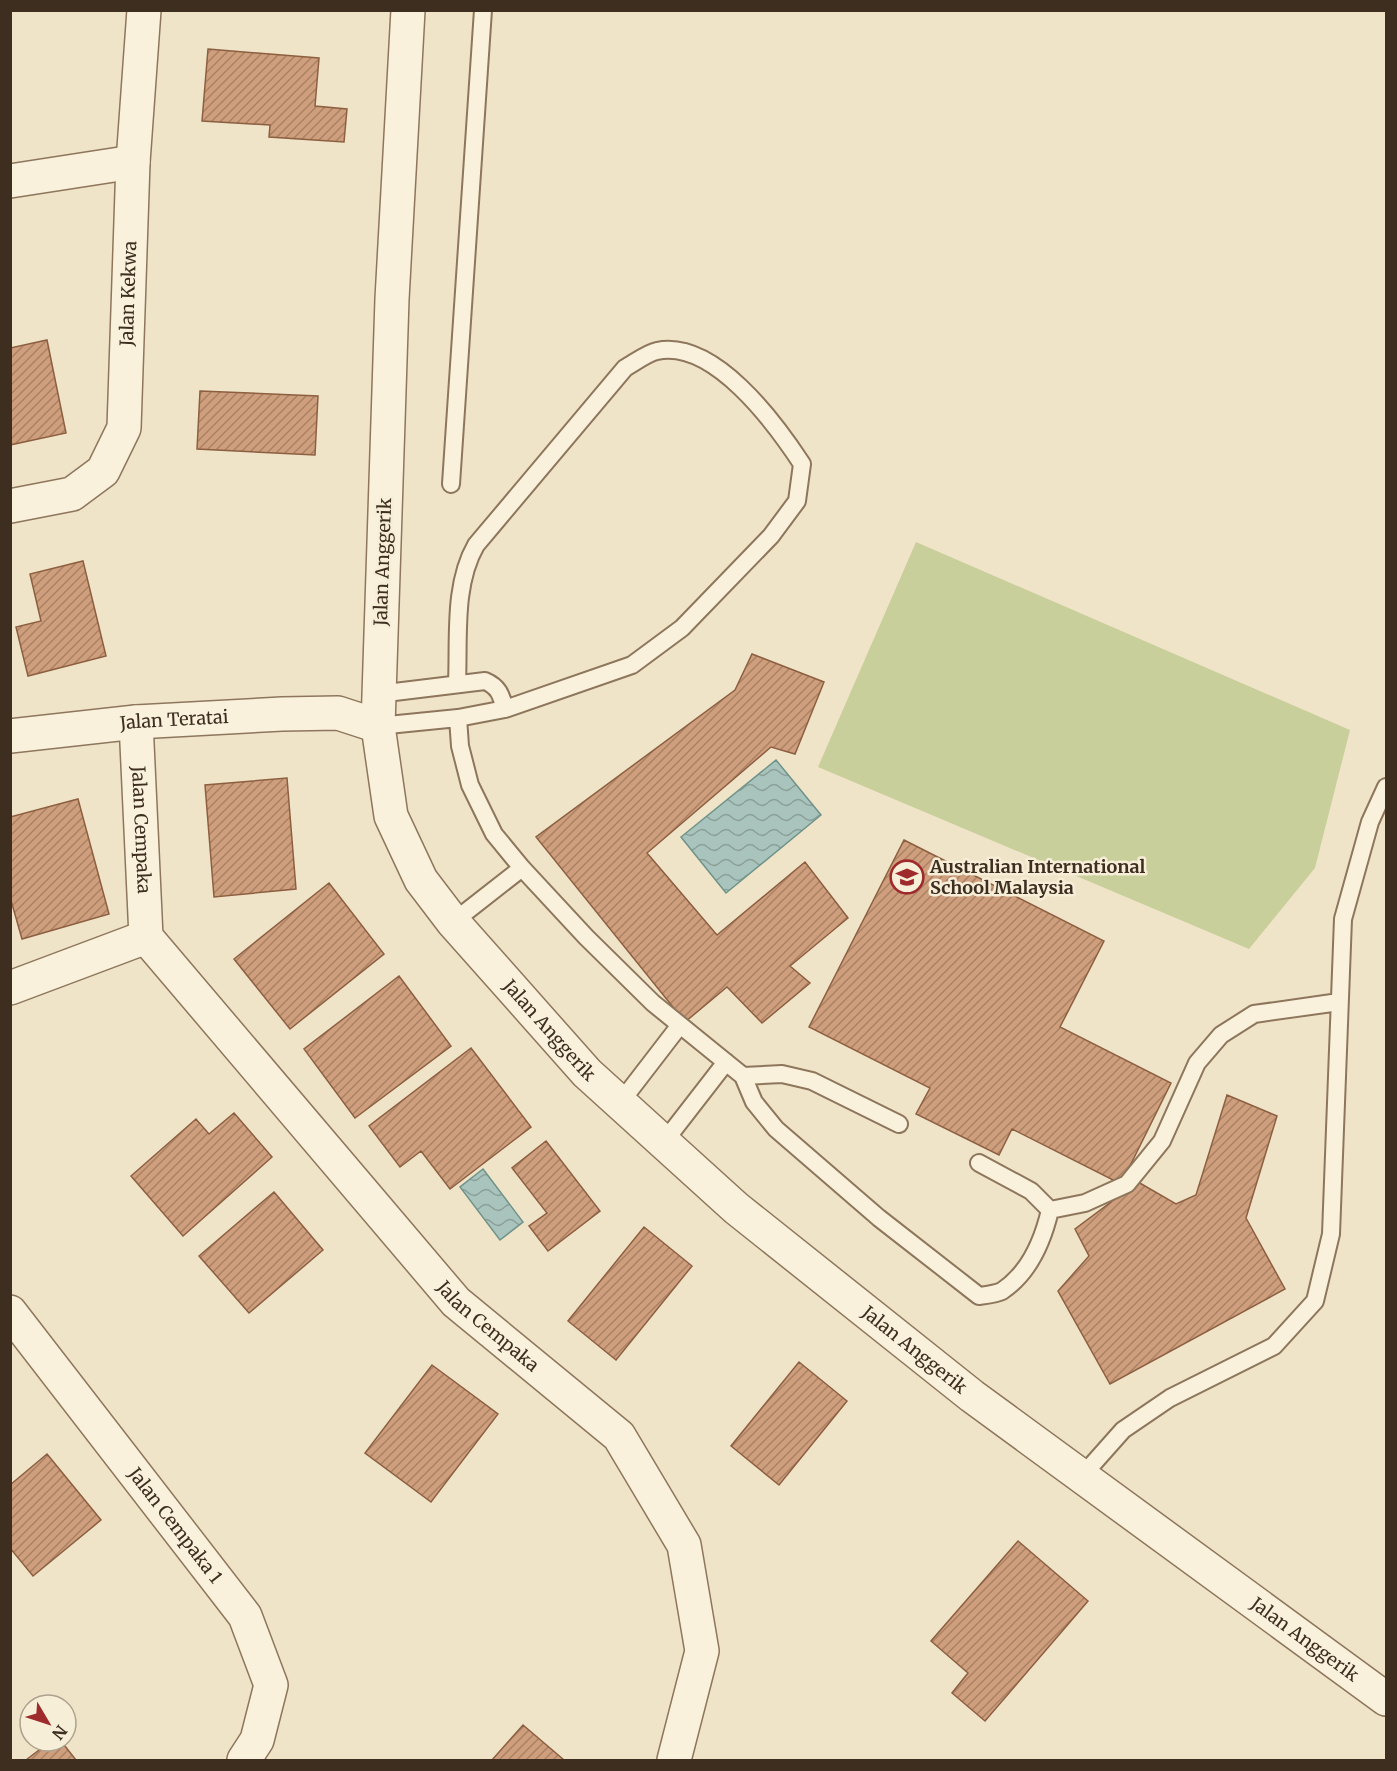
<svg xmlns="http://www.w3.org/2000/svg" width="1397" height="1771" font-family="Merriweather,serif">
<defs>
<pattern id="water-waves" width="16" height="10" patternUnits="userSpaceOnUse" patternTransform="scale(1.5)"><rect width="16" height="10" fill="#a9c4bc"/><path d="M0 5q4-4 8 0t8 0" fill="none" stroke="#8ba098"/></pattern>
<pattern id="building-hatch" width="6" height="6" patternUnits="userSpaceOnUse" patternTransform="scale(1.5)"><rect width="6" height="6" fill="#cf9f7d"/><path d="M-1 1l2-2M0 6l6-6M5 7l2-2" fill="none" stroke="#a98266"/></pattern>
</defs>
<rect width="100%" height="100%" fill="#f0e4c8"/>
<path fill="#c9cf9b" d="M916 542 1350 730 1315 868 1249 949 818 767Z"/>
<path fill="url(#water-waves)" stroke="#6f938a" stroke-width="1.5" d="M776 760 821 815 726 893 681 837Z
M483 1169 523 1222 500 1240 460 1187Z"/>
<path fill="url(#building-hatch)" stroke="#8d5f41" stroke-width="1.5" d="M208 49 319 58 315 106 347 109 344 142 269 137 270 125 202 121Z
M47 340 66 433 10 445V348Z
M200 391 318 396 315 455 197 449Z
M83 561 106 656 28 676 16 627 41 621 30 574Z
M752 654 824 682 795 754 771 747 647 853 717 935 805 862 848 918 790 966 810 983 762 1023 727 987 685 1022 536 837 735 690Z
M287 778 296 889 214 897 205 785Z
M78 799 109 914 22 939 10 897V817Z
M904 840 1104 941 1060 1027 1171 1083 1121 1184 1012 1129 999 1155 916 1114 930 1088 809 1027Z
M329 883 384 954 290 1029 234 959Z
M399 976 451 1046 355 1118 304 1049Z
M471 1048 531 1127 450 1189 421 1151 400 1167 369 1126Z
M1227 1095 1277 1116 1246 1218 1285 1289 1110 1384 1058 1291 1089 1256 1075 1229 1138 1182 1176 1204 1196 1195Z
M234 1113 272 1157 183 1236 131 1176 196 1119 209 1134Z
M546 1141 600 1211 548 1251 529 1226 547 1213 512 1168Z
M274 1192 323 1250 249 1313 199 1256Z
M644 1227 692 1266 616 1360 568 1321Z
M799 1362 847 1401 779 1485 731 1446Z
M432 1365 498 1414 431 1502 365 1453Z
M47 1454 101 1520 33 1576 10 1548V1485Z
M1018 1541 1088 1601 985 1721 952 1693 968 1673 931 1641Z
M523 1725 564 1760H492Z
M51 1741H61L76 1760H26Z"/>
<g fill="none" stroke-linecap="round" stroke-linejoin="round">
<g stroke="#8d765c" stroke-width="20">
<path id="service" d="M451 484 483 10
M378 694 485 681C499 687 501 695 505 709
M458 718 460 746 470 785 494 834 522 868 586 937 653 1003 743 1076 754 1102 776 1129 879 1218 979 1296C986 1295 996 1294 1002 1291 1029 1273 1043 1240 1050 1210L1031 1191 979 1163
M378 726 458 718 505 709 632 665 682 628 771 536 797 501 802 464C775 423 714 339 657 351 647 353 634 363 625 368L476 545C453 585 459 638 457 683
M453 922 522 868
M743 1076 782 1074 812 1081 899 1124
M620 1103 680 1025
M664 1142 726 1062
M1050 1210 1085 1203 1127 1184 1162 1141 1197 1063 1221 1035 1254 1014 1339 1002
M1083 1475 1123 1430 1170 1398 1274 1346 1315 1301 1331 1234 1343 919 1370 822 1386 787"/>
</g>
<g stroke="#8d765c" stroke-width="36">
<g id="minor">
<path id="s1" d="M408 10 392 299 378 726 391 816 421 880 453 922 587 1073 736 1208 972 1396 1386 1699"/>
<path d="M10 181 133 162"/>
<path id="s2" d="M10 506 72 494 103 471 124 428 133 162 144 10"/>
<path id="s3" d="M136 722 146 937 456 1302 619 1436 684 1545 702 1651 674 1760"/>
<path id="s4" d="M10 736 136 722 282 714 338 713 378 726"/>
<path d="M10 988 146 937"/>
<path id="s5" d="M10 1312 245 1616 271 1685 257 1740 244 1760"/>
</g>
</g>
<use href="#service" stroke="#faf1dc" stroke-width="16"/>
<use href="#minor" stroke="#faf1dc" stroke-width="33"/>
</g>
<defs>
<g id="school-ring" transform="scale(1.725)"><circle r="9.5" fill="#f7eed8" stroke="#9e2a2b" stroke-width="1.5"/><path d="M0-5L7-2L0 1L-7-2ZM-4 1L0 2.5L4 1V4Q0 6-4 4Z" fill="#9e2a2b"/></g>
</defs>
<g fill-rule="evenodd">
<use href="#school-ring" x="907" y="877"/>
</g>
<g text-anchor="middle" stroke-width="5" stroke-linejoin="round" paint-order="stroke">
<g font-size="18" fill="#3d2e20" stroke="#f7eed8">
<text dy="6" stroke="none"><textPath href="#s2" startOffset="284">Jalan Kekwa</textPath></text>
<text transform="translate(383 562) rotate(-88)" y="6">Jalan Anggerik</text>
<text dy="6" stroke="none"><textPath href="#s4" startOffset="165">Jalan Teratai</textPath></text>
<text dy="6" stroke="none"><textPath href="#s3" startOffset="108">Jalan Cempaka</textPath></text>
<text dy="6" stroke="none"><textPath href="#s1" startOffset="1076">Jalan Anggerik</textPath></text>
<text dy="6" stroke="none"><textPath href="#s3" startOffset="734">Jalan Cempaka</textPath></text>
<text dy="6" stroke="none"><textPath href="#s1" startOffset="1562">Jalan Anggerik</textPath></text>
<text dy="6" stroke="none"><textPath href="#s5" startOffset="270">Jalan Cempaka 1</textPath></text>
<text dy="6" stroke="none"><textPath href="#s1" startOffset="2048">Jalan Anggerik</textPath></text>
</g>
<g font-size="18" font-weight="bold" fill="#3d2e20" stroke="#f7eed8" text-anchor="start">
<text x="930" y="873">Australian International<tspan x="930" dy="21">School Malaysia</tspan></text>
</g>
</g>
<rect width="1397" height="1771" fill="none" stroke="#3d2e20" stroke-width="24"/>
<g transform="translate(48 1723) rotate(129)"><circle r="28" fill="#f7eed8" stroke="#ada18e" stroke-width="1.5"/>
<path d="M0-4.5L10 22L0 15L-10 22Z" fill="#9e2a2b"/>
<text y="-9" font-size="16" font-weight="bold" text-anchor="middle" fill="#3d2e20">N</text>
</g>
</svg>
